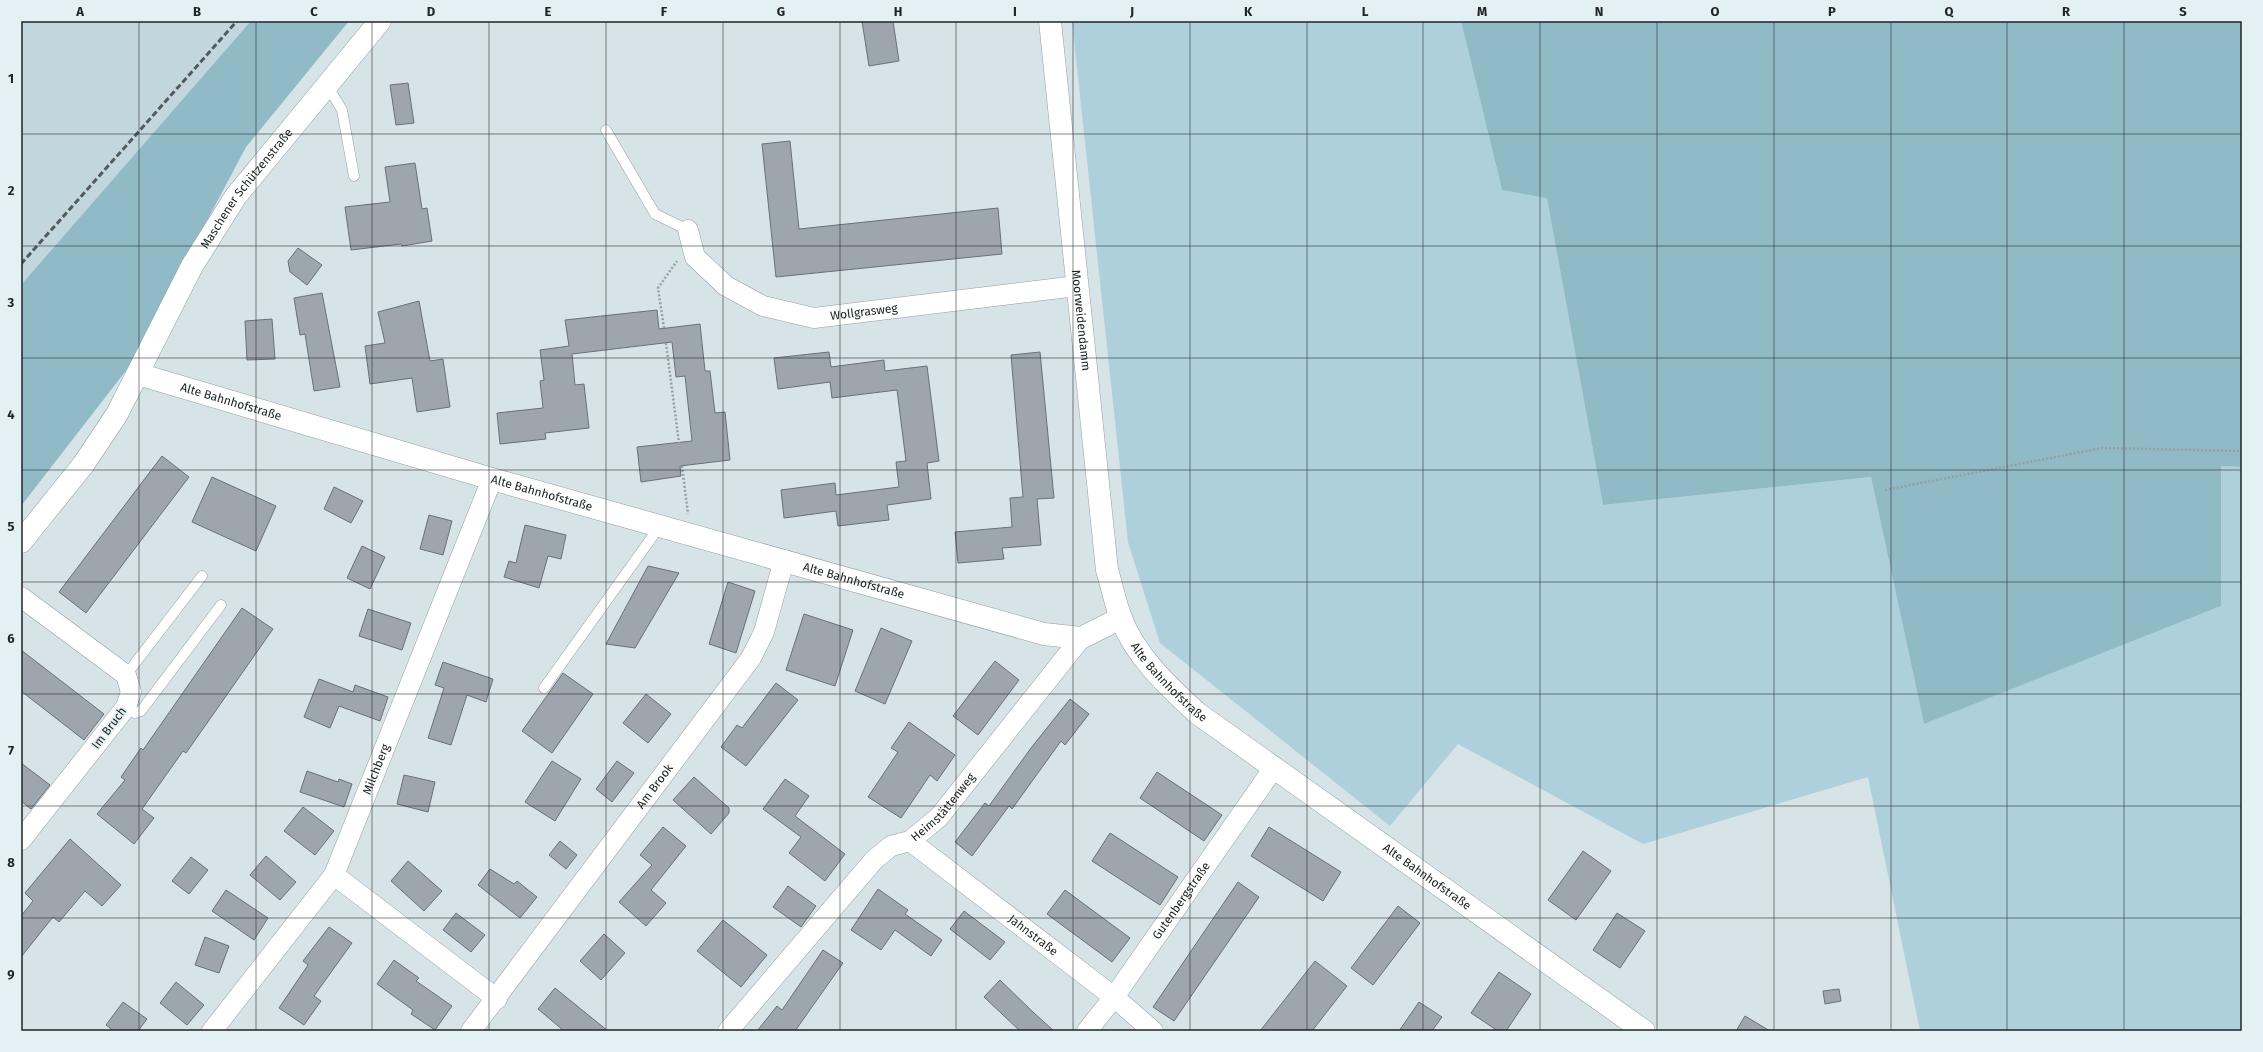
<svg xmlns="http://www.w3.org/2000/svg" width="2263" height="1052" font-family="'Fira Sans',sans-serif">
<rect width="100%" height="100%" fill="#d6e3e7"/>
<path fill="#c2d6dd" d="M21 21H349L246 147 131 364 21 506Z"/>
<path fill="#add0dc" d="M1072 21H1461L1502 190 1547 197 1603 505 1871 477 1924 724 2221 606V466L2242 467V1031H1920L1868 777 1643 844 1458 744 1390 826 1160 643 1128 542Z"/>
<path fill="#91bac7" d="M251 21H349L246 147 131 364 21 506V285Z
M1461 21H2242V467L2221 466V606L1924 724 1871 477 1603 505 1547 198 1502 190Z"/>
<path fill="#9da5ad" stroke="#697178" d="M862 21H893L899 61 869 66Z
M408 83 414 123 396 125 390 85Z
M790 141 799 229 998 208 1002 254 776 277 762 144Z
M415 163 422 209 427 208 432 241 402 246 401 244 351 250 345 207 390 202 385 167Z
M298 248 322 265 307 285 290 272 288 261Z
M322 293 340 387 314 391 305 334 300 335 294 298Z
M419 301 430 361 443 359 450 407 417 412 412 378 370 384 365 346 385 343 378 312Z
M657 310 659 329 700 324 705 371H710L715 413 725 412 730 460 680 466 681 476 641 482 637 447 692 441 685 376 676 377 672 342 572 354 575 385 584 384 589 428 545 433 546 439 500 444 497 413 543 408 540 381 544 380 540 350 569 346 565 320Z
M272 319 275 359 247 360 245 321Z
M829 352 831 367 884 360 885 371 927 366 939 461 927 463 931 499 887 505 889 520 838 526 836 511 784 518 781 490 835 483 836 495 899 487 896 462 906 461 897 390 832 398 830 382 778 389 774 358Z
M1040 352 1054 498 1037 499 1041 545 1002 548 1004 559 958 563 955 532 1012 527 1010 498 1023 497 1011 355Z
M162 456 189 477 86 613 59 592Z
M212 477 276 506 256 551 192 522Z
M334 487 363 501 351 523 324 509Z
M429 515 452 521 443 555 420 549Z
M525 525 566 535 561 559 548 556 539 588 504 577 509 561 516 563Z
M362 546 385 557 370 589 347 578Z
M648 566 679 573 635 648 606 644Z
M728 582 755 591 736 653 709 644Z
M242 608 273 629 186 753 183 751 142 809 154 818 134 844 97 814 125 780 121 777 141 748 143 750Z
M368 609 411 623 402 650 359 636Z
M804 614 853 630 835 686 786 670Z
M881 628 912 641 885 704 855 691Z
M21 650 104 714 84 740 21 691Z
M995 661 1019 680 978 735 953 716Z
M443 662 493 679 486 702 467 695 451 745 428 738 444 688 435 685Z
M563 673 593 694 552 753 522 731Z
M319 679 353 692 355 685 388 697 380 721 339 706 330 728 304 717Z
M776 683 798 700 746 766 721 747 737 725 742 728Z
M646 694 671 714 648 743 623 723Z
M1070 699 1089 714 1065 745 1061 741 1012 809 1009 806 972 856 955 842 985 803 989 806 1031 748Z
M909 722 955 755 937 781 930 775 901 818 868 797 898 752 891 748Z
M552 761 581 779 555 821 525 802Z
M617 761 634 773 612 802 596 789Z
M21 763 50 785 31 809 21 801Z
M307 771 338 782 339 779 352 784 344 807 300 792Z
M1157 772 1222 815 1204 841 1140 798Z
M404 775 435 782 428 812 397 804Z
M694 777 729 808V813L711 834 673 800Z
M785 779 809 796 795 816 845 854 825 881 789 853 801 837 763 809Z
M303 807 334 831 315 855 284 831Z
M663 827 686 846 651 890 666 903 646 926 619 902 652 865 640 855Z
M1269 827 1341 872 1323 901 1251 856Z
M1110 833 1178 877 1160 905 1092 861Z
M70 839 121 885 102 906 85 891 59 922 53 917 21 957V916L33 901 25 893Z
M560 841 577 855 566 869 549 855Z
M1583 851 1611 871 1576 920 1548 900Z
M266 856 296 882 280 900 250 875Z
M191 857 208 870 189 894 172 881Z
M408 861 442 891 424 911 391 881Z
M490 869 514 884 517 881 537 897 520 918 478 885Z
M1238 882 1259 897 1174 1021 1153 1007Z
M788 886 816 906 801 927 773 907Z
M878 889 908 910 905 914 942 940 931 956 895 930 881 950 851 930Z
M226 890 268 918 254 940 212 911Z
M1065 890 1130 938 1112 962 1047 914Z
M1398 906 1420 923 1373 985 1351 968Z
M964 911 1005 942 990 960 950 929Z
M456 913 485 935 471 952 443 930Z
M1617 913 1645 931 1620 968 1593 950Z
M723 920 767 955 741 987 697 951Z
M329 927 352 943 314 996 321 1001 304 1025 279 1008 308 965 303 961Z
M604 934 625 953 601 980 580 961Z
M205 937 229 946 219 973 195 965Z
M823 950 843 963 795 1031H757L777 1006 782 1010Z
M394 960 419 978 416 981 452 1006 435 1030 411 1014 413 1010 377 984Z
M1315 961 1347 986 1312 1031H1260Z
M1499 972 1531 994 1506 1031H1498L1471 1013Z
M1000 980 1034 1013 1054 1031H1020L984 997Z
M176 982 204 1005 187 1025 160 1003Z
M555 988 608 1031H564L538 1009Z
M1839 989 1841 1001 1825 1004 1823 991Z
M123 1002 147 1019 138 1031H114L106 1025Z
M1419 1002 1442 1017 1432 1031H1399Z
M1745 1016 1770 1031H1736Z"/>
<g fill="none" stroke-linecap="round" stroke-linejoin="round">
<g stroke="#949fa3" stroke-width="11">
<path id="service" d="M327 85 342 110 354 176
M606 130 655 214 688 230
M126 675 202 576
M544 688 660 526
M126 707 135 713 141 711 221 605"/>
</g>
<g stroke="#949fa3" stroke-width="21">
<g id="minor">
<path id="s1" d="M688 230 695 257 726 286 763 306 814 318 1077 286"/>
<path d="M21 597 126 675 131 692 126 707 21 840"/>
<path id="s2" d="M910 841 1114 997 1153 1031"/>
<path d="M334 875 497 999"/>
<path id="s3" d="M212 1031 334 875 492 479"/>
<path id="s4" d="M471 1031 751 658 764 632 784 560"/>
<path id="s5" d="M728 1031 874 860 891 846 910 841 939 817 1081 638"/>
<path id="s6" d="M1087 1031 1114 997 1273 769"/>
</g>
</g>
<g stroke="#949fa3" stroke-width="23">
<g id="tertiary">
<path id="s7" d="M1050 21 1107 570C1112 586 1115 603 1121 618 1135 656 1168 686 1197 713L1644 1031"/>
<path id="s8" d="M138 374 492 479 1044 634 1081 638 1121 618"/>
</g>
</g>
<g stroke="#949fa3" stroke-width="23">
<g id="secondary">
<path id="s9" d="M21 542 83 465 117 414 192 266 236 196 380 21"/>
</g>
</g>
<path stroke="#96a0a3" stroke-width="2.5" stroke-dasharray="2 2" stroke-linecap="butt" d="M664 328 658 288 677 261
M666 343 680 451
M682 466 688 514
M1885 490 2102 448 2242 451"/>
<use href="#service" stroke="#fff" stroke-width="10"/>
<use href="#minor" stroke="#fff" stroke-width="20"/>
<use href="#tertiary" stroke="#fff" stroke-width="22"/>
<use href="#secondary" stroke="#fff" stroke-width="22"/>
<path stroke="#535a5c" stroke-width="3" stroke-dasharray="6 3" stroke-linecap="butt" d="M21 264 237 21"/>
</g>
<path fill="none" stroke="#202526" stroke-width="1" stroke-opacity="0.55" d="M139 21V1031M256 21V1031M372 21V1031M489 21V1031M606 21V1031M723 21V1031M840 21V1031M956 21V1031M1073 21V1031M1190 21V1031M1307 21V1031M1423 21V1031M1540 21V1031M1657 21V1031M1774 21V1031M1891 21V1031M2007 21V1031M2124 21V1031M21 134H2242M21 246H2242M21 358H2242M21 470H2242M21 582H2242M21 694H2242M21 806H2242M21 918H2242"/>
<g text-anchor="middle" stroke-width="3.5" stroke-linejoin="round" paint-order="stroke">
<g font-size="12" fill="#202526" stroke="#e3f0f4">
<text dy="4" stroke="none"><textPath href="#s9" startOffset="421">Maschener Schützenstraße</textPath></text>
<text dy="4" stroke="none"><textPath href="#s1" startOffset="215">Wollgrasweg</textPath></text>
<text dy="4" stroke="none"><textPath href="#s7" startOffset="301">Moorweidendamm</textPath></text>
<text dy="4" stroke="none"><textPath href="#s8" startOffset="97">Alte Bahnhofstraße</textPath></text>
<text dy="4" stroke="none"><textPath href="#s8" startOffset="421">Alte Bahnhofstraße</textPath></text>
<text dy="4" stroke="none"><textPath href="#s8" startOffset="745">Alte Bahnhofstraße</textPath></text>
<text dy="4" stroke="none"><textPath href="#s7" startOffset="683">Alte Bahnhofstraße</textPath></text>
<text transform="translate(109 728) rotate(-53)" y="4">Im Bruch</text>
<text dy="4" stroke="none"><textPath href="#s3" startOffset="312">Milchberg</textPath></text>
<text dy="4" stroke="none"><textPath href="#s4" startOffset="306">Am Brook</textPath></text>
<text dy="4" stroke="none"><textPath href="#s5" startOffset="314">Heimstättenweg</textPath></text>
<text dy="4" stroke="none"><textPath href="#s7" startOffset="1007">Alte Bahnhofstraße</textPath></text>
<text dy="4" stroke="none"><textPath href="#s6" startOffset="161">Gutenbergstraße</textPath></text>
<text dy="4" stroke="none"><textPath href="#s2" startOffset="155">Jahnstraße</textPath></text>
</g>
</g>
<rect width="2263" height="1052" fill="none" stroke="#e3f0f4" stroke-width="44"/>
<rect x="22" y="22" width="2219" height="1008" fill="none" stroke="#202526" stroke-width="1.5"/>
<g font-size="13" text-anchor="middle" font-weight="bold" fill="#202526">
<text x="80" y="16">A</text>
<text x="197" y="16">B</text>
<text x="314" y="16">C</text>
<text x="431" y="16">D</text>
<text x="548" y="16">E</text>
<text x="664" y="16">F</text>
<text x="781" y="16">G</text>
<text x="898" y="16">H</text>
<text x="1015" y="16">I</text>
<text x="1132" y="16">J</text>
<text x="1248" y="16">K</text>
<text x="1365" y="16">L</text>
<text x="1482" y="16">M</text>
<text x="1599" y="16">N</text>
<text x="1715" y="16">O</text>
<text x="1832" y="16">P</text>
<text x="1949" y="16">Q</text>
<text x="2066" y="16">R</text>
<text x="2183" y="16">S</text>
<text x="11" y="83">1</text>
<text x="11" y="195">2</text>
<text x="11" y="307">3</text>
<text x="11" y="419">4</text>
<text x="11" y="531">5</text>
<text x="11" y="643">6</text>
<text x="11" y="755">7</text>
<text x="11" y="867">8</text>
<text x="11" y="979">9</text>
</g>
</svg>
